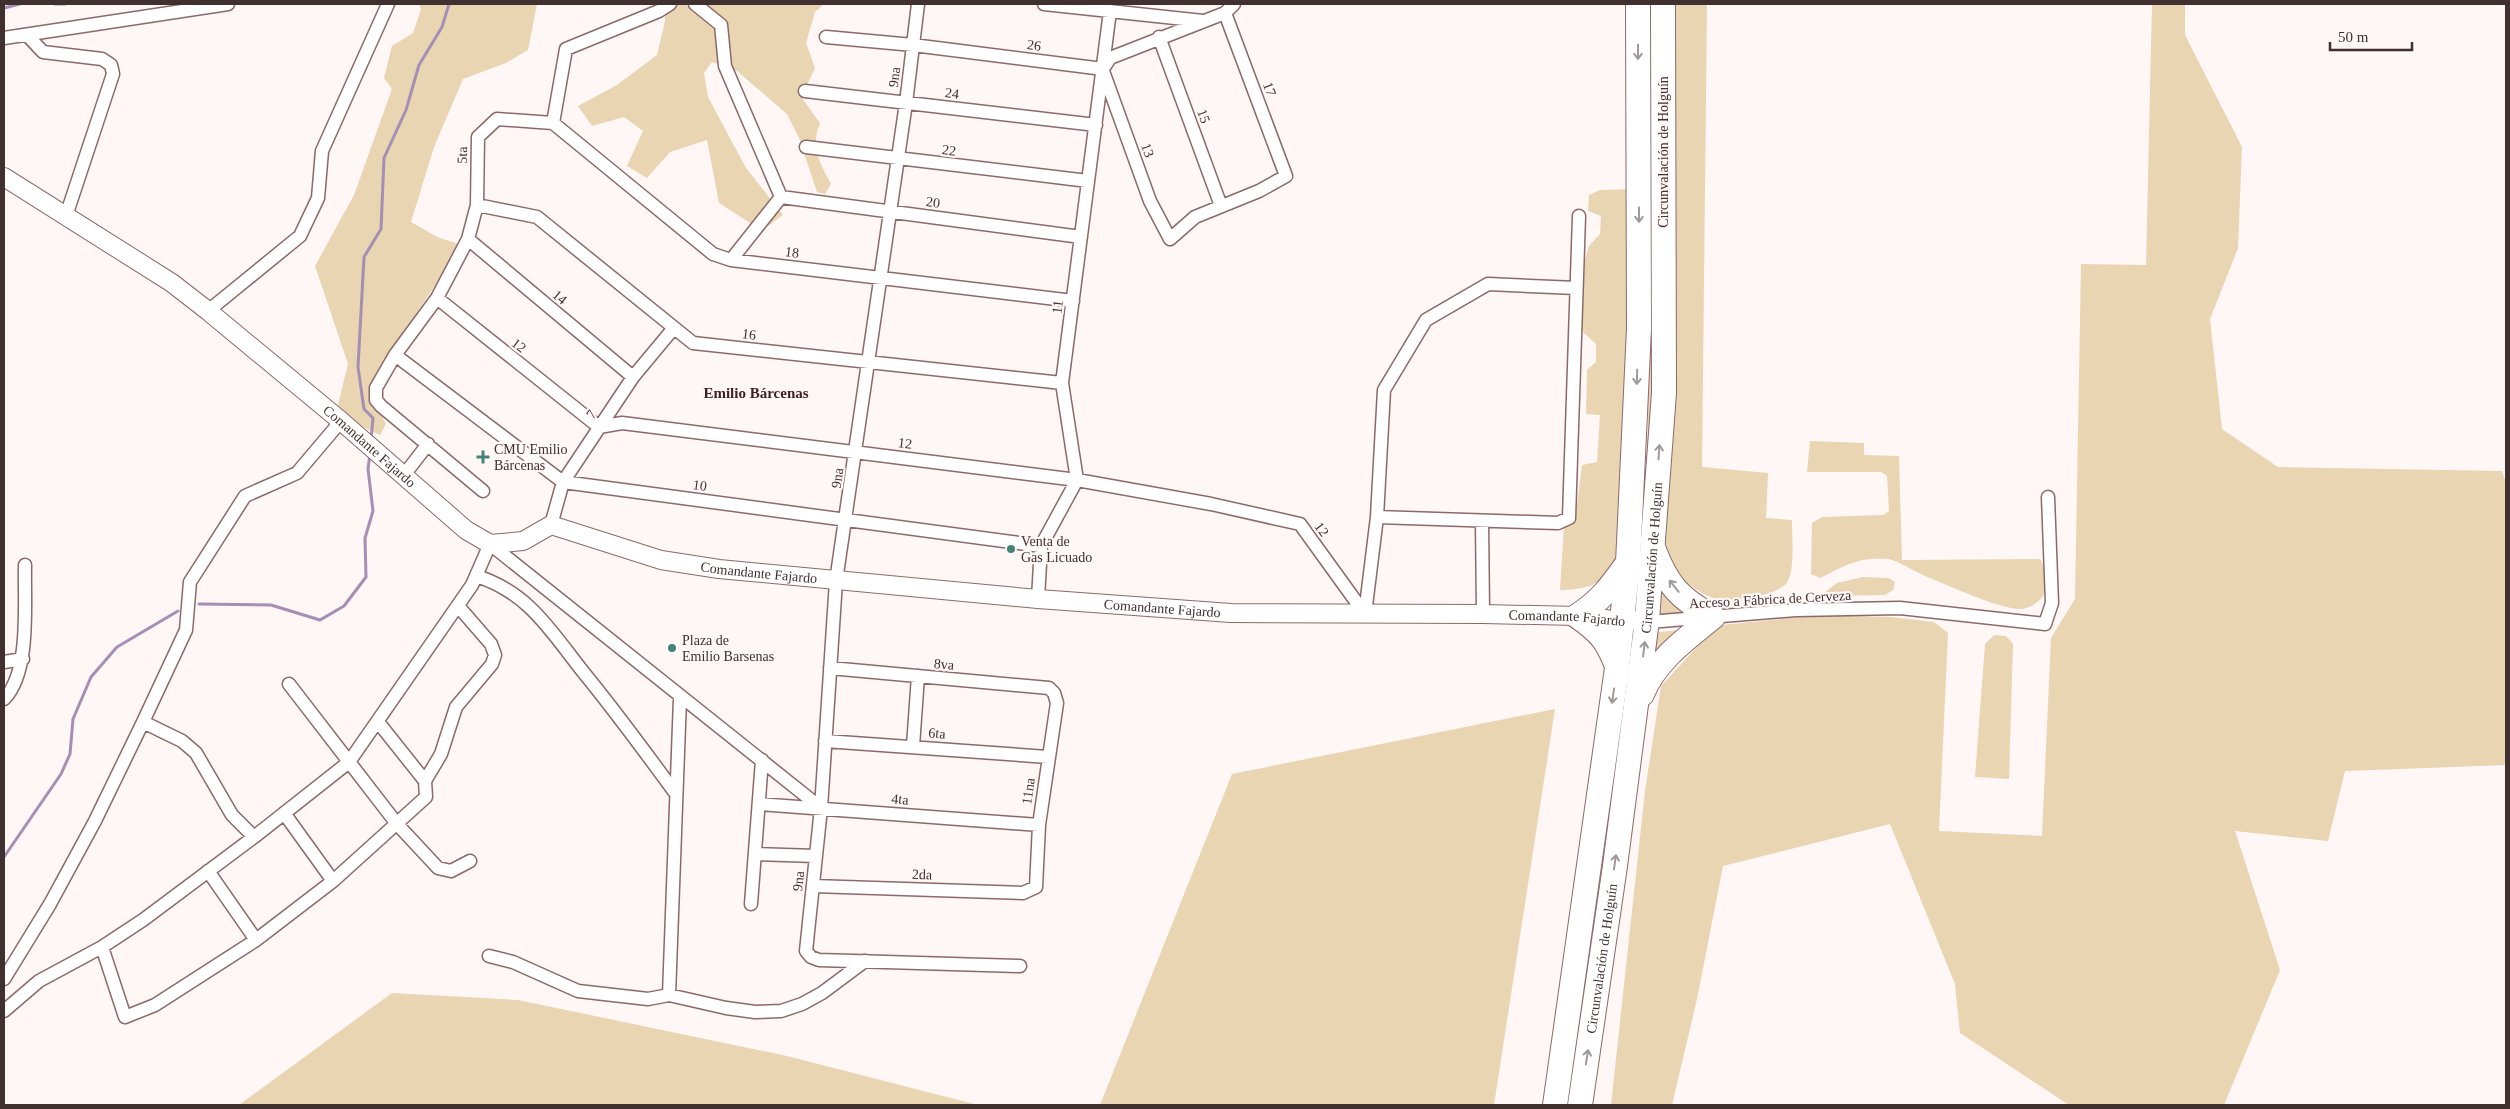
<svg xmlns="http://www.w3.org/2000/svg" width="2510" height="1109" font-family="'Times New Roman',serif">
<rect width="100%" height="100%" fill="#fff6f6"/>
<path fill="#e9d5b2" d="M419 4H537L528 50 506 63 463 79 434 147 411 222 437 237 462 245 375 375 373 400 386 424 380 435 361 426 337 409 348 364 315 266 354 195 392 89 384 78 392 46 413 33 421 9Z
M665 4H824L815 12 806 43 815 68 807 85 799 89 802 98 820 123C810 147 820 163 831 184L825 194 817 192 799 138 787 114 737 71 712 62 704 73 708 97 746 168 783 215 768 226 750 223 719 203 707 140 670 152 647 178 627 166 643 131 624 117 592 126 578 106 617 85 657 55 665 21Z
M1649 4H1656L1654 405 1638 598 1648 426Z
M1671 4H1707L1702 467 1768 473 1766 518 1792 520C1792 536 1795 567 1788 581 1781 596 1727 603 1713 598 1704 595 1690 586 1683 579 1672 569 1668 552 1664 538Z
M2152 4H2185V35L2242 147 2238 248 2210 319 2222 429 2278 467 2502 471 2506 483V765L2345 771 2328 841 2235 831 2280 970 2224 1105H2069L1960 1033 1955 984 1890 824 1723 866 1697 999 1672 1105H1611L1645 791 1661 686 1695 649 1722 625 1820 615 1891 617 1934 622 1948 633 1939 831 2042 836 2051 638 2075 599 2081 264 2146 265Z
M1635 189 1618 562C1599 585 1591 589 1560 590L1564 526 1575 521 1582 465 1597 462 1600 415 1586 414 1587 370 1596 362V344L1582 331 1584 263 1589 246 1600 234 1601 216 1588 211 1589 195 1600 190Z
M1810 441 1864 443V455L1899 456 1902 560 2040 559C2045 568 2048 582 2045 592 2041 602 2030 608 2021 609 2002 610 1950 586 1930 578 1919 574 1897 560 1888 559 1860 556 1844 566 1820 578L1811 574 1812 523 1822 517 1883 515 1889 511 1887 476 1881 472H1807Z
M1863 577 1889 578 1895 582 1893 590 1885 595 1820 596 1837 583Z
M1654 581 1691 614 1655 617Z
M1690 629 1652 667 1648 633Z
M1635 632 1574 1105H1567L1578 1009 1631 638Z
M1994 635 2006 636 2013 644 2009 779 1975 777 1985 644Z
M1555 709 1494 1105H1100L1232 774Z
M392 993 518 1000 787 1056 978 1105H239Z"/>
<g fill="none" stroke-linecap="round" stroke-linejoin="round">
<path stroke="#a68eb4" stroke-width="3" d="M55 4H65
M4 8 20 4
M371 440 373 418 364 409 358 367 364 257 381 229 384 158 406 110 419 65 442 27 449 4
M199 604 271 605 320 620 344 606 366 577 365 538 373 511 368 469 370 454
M4 857 61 774 70 754 73 719 91 677 117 647 178 611"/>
<g stroke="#8d6869" stroke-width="15">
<path id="street" d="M695 4 721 25 725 66 781 197
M918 4 906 103 836 581 821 808 806 951 811 957 819 960 1020 966
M1044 4 1203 21
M27 35 43 52 102 59 111 65 113 74 66 216
M826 37 913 45 1103 69
M1159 37 1221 206
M4 38 228 4
M1103 69 1110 58 1225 13 1234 4
M1103 71 1150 201 1170 239 1195 217 1259 191 1286 176 1225 13
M805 91 1096 125
M553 123 713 254 731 260 1073 301
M553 123 566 49 659 11 670 4
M806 147 1088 181
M781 197 1081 237
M477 205 537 217 693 343 1062 383
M468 239 633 377
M731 260 781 197
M437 298 599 427 622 423 1077 480 1211 504 1300 524 1365 614
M208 311 300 236 318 198 322 151 388 4
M395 355 563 482 1041 546
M404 475 428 444
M483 491 381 406 376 400V388L395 355 437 298 468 239 477 205 478 137 497 119 553 123
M1377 517 1558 523 1569 518 1579 216
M1482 521 1483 614
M551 525 563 482 633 377 673 329
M476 576C529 592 552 633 584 673 616 712 646 753 676 794
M1038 599 1041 546 1077 480 1062 383 1110 11
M1365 614 1377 517 1384 390 1426 320 1488 284 1576 288
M1647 620 1649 622 1796 610 1900 608 2045 624 2052 603 2048 497
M4 662 23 659
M289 684 397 824 438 868 451 871 470 861
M4 699C31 672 24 602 25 565
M143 722 182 741 196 753 232 815 254 837
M825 741 1048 757
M913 746 918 676
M425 781 441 754 456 707 492 664 495 655 491 644 458 606
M760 804 1039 825
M284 813 333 881
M756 854 816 856
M208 871 256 940
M813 886 1023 893 1036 887 1039 825 1057 703 1054 693 1049 688 830 668
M751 904 762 760
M102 947 125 1017 155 1005 256 940 333 881 426 797 425 781 378 722
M489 956 513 962 578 991 648 999 669 995 726 1008 755 1012 781 1011 802 1004 822 993 865 961
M4 979 50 904 95 821 143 722 186 630 190 582 245 496 297 473 341 421
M669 995 680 698
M4 1011 39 981 102 947 143 920 254 837 349 762 472 585 490 544 821 808"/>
</g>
<g stroke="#8d6869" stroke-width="20">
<g id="secondary">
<path id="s1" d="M4 177 172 283 208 311 341 421 466 530 490 544 523 541 551 525 661 560 719 569 1038 599 1231 613 1483 614 1577 616 1622 621 1647 620"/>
</g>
</g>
<g stroke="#8d6869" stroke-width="26">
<g id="highway">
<path d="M1617 666C1607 640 1600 632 1577 616 1600 602 1612 585 1627 564"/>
<path d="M1642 694C1655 661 1687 638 1713 617 1680 599 1667 585 1654 550"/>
<path d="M1555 1105 1617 668 1628 563 1639 328 1638 4"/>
<path id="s2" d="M1580 1105 1615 866 1647 620 1664 393 1663 4"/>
</g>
</g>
<use href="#street" stroke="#fff" stroke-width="12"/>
<use href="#secondary" stroke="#fff" stroke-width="18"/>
<use href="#highway" stroke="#fff" stroke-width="24"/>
</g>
<defs><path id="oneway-shaft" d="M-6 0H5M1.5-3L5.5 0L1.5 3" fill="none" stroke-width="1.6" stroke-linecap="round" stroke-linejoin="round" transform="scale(1.25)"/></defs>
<g stroke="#a09898">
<use href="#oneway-shaft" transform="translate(1638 52) rotate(90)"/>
<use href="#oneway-shaft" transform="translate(1639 215) rotate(90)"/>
<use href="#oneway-shaft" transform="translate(1637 377) rotate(92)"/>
<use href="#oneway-shaft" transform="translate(1659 452) rotate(-86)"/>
<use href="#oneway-shaft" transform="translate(1674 586) rotate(-129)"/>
<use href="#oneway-shaft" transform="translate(1644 649) rotate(-83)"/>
<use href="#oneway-shaft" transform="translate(1613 696) rotate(98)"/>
<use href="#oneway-shaft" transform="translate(1615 862) rotate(-82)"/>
<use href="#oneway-shaft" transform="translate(1587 1057) rotate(-81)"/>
</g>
<g fill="#428576" stroke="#fff6f6" stroke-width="2">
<path d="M480.5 449.5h5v5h5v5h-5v5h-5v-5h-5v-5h5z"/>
<circle cx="1011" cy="549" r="5"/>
<circle cx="672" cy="648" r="5"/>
</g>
<g text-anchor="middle" stroke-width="4.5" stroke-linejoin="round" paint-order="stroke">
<g font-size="14" fill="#403030" stroke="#fff6f6">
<text transform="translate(1034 45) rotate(7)" y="5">26</text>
<text transform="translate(894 77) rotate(-83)" y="5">9na</text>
<text transform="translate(1270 89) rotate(69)" y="5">17</text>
<text transform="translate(952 93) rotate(7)" y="5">24</text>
<text transform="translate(1204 116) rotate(70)" y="5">15</text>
<text transform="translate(949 150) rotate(7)" y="5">22</text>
<text transform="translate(1148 150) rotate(70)" y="5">13</text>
<text transform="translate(1663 152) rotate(-90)" y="5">Circunvalación de Holguín</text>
<text transform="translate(462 155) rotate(-89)" y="5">5ta</text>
<text transform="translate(933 202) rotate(7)" y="5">20</text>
<text transform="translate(792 252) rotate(7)" y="5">18</text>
<text transform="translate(560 297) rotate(40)" y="5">14</text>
<text transform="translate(1057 307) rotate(-83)" y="5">11</text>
<text transform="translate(749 334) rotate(7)" y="5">16</text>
<text transform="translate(519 345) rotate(38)" y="5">12</text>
<text transform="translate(591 414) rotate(-56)" y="5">7</text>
<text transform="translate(905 443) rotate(7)" y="5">12</text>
<text dy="5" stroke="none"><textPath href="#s1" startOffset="455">Comandante Fajardo</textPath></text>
<text transform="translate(837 478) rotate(-82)" y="5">9na</text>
<text transform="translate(700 485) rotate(8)" y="5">10</text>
<text transform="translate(1322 529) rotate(54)" y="5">12</text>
<text dy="5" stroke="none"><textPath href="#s2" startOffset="552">Circunvalación de Holguín</textPath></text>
<text dy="5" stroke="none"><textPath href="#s1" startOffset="890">Comandante Fajardo</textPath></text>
<text transform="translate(1770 599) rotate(-3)" y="5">Acceso a Fábrica de Cerveza</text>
<text dy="5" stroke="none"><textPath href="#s1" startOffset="1295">Comandante Fajardo</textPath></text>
<text dy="5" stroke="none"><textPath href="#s1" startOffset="1700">Comandante Fajardo</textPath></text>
<text transform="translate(944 664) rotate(5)" y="5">8va</text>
<text transform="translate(937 733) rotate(5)" y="5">6ta</text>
<text transform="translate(1028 791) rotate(-82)" y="5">11na</text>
<text transform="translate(900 799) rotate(5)" y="5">4ta</text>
<text transform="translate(922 874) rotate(2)" y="5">2da</text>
<text transform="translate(798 881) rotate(-84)" y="5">9na</text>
<text dy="5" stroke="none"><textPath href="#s2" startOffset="148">Circunvalación de Holguín</textPath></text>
</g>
<g font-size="14" fill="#403030" stroke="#fff6f6" text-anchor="start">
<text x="494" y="454">CMU Emilio<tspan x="494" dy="16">Bárcenas</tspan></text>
<text x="1021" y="546">Venta de<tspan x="1021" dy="16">Gas Licuado</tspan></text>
<text x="682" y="645">Plaza de<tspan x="682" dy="16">Emilio Barsenas</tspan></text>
</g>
<g font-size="15" font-weight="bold" fill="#412123" stroke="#fff6f6">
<text x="756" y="398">Emilio Bárcenas</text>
</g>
</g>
<rect width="2510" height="1109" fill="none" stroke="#403030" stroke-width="10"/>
<path d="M2330 42v8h82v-8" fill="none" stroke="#403030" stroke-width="2.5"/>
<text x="2338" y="42" font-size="15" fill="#403030" stroke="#fff6f6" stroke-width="4" paint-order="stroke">50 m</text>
</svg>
